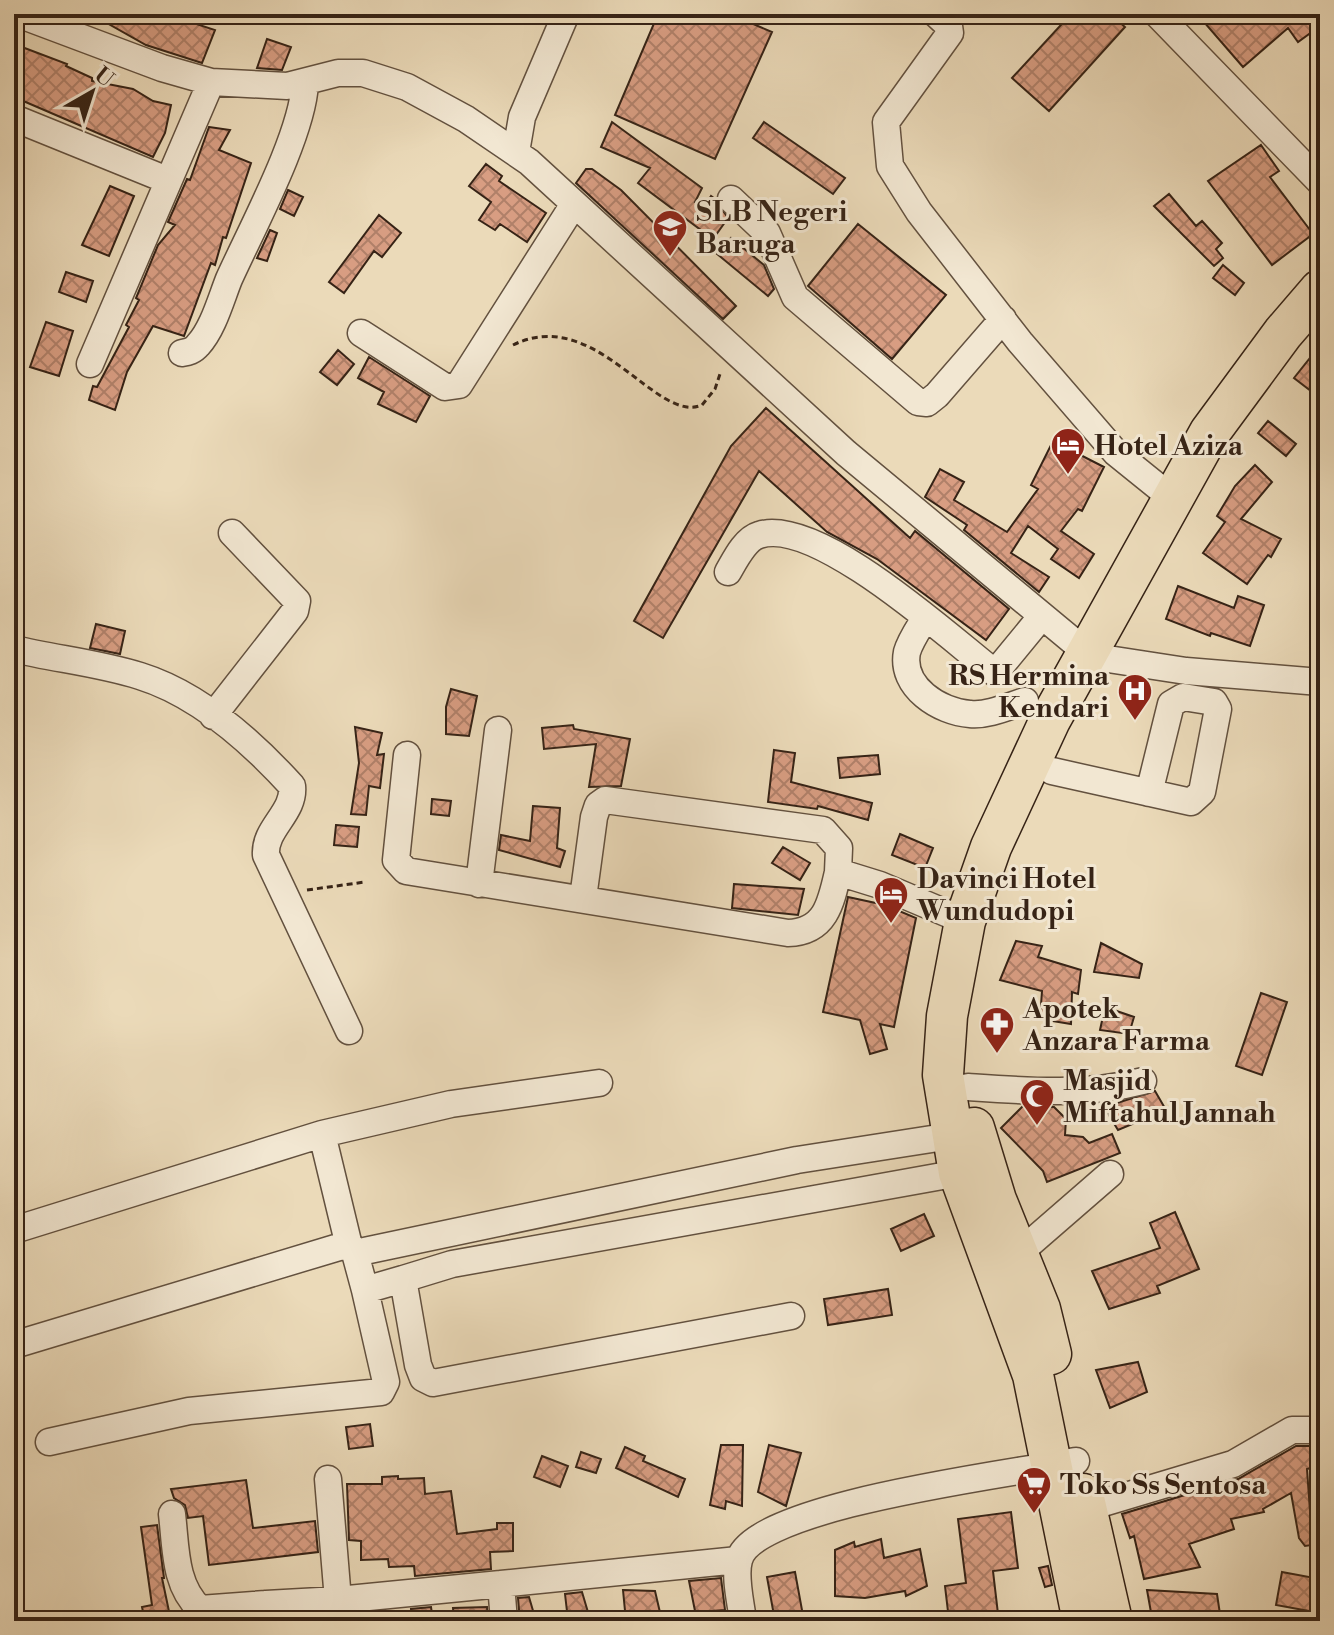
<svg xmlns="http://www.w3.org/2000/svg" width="1334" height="1635" font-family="'Libre Bodoni',serif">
<defs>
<pattern id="building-cross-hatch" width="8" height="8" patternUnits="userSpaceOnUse" patternTransform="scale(2)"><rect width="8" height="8" fill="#d89d82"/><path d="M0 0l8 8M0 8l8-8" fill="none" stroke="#b08069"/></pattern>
</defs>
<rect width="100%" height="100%" fill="#ebdab9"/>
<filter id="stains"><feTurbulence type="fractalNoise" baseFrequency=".0025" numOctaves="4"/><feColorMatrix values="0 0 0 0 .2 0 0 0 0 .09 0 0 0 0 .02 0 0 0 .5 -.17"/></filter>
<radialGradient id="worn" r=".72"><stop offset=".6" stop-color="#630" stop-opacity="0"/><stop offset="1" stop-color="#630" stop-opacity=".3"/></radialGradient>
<path fill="url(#building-cross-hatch)" stroke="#362316" stroke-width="2" d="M91 14H166L215 30 202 63 146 45Z
M658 14H703L724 23 730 14 772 32 715 159 615 115Z
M1071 14H1110L1125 27 1049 111 1012 78Z
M1197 14H1320V26L1298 42 1288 28 1243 67Z
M267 39 291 47 282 70 257 68Z
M14 44 67 64 66 66 92 78V81L133 89 153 101 171 105 165 133 153 157 14 97Z
M612 122 702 188 695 202 704 207 711 196 715 199 728 218 713 239 638 183 650 168 601 147Z
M764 122 845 178 833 194 753 138Z
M209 127 230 130 219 150 251 163 226 238 223 237 215 265 211 263 184 336 153 326 127 372 115 410 89 400 93 386 97 387 129 327 126 325 139 300 136 298 158 245 175 225 168 222 187 179 190 180Z
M1261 145 1279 171 1270 177 1313 234 1272 265 1208 181Z
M486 164 502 176 499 181 546 213 527 242 500 224 495 230 479 220 491 202 469 186Z
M586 169H592L621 190 736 306 723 319 576 183Z
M110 186 134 196 109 256 82 245Z
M288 190 303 197 294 216 280 209Z
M1169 194 1196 226 1202 221 1222 243 1216 249 1223 258 1214 266 1154 206Z
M379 215 401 233 382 257 374 251 344 293 329 282Z
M858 224 946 295 892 359 808 286Z
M270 230 277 233 267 261 257 258Z
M731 238 764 265 774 289 768 296 717 254Z
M1223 265 1244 283 1235 295 1213 278Z
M66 272 93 281 86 302 59 292Z
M46 322 73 331 59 376 30 367Z
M338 350 354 364 337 385 320 372Z
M369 357 430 396 416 422 378 404 384 392 358 378Z
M1310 358 1320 366V398L1294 378Z
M766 408 910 538 915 531 1009 609 986 640 877 559 827 532 759 471 663 638 634 621 731 446Z
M1268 421 1296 444 1286 456 1258 433Z
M1053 441 1104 467 1082 511 1078 509 1061 531 1094 554 1079 578 1051 559 1058 549 1028 526 1011 553 1049 577 1039 592 964 530 967 525 925 497 940 469 964 482 954 500 1007 532 1038 489 1031 485Z
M1255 465 1272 482 1241 519 1281 539 1271 557 1268 555 1247 584 1203 553 1225 522 1217 516 1235 486Z
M1178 586 1234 608 1238 596 1264 605 1250 646 1211 633 1210 636 1166 619Z
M96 624 125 631 120 654 90 648Z
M451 689 477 696 469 736 446 734V707Z
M573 725 574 729 630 739 621 786 589 787 596 744 544 749 542 728Z
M355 727 382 733 377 755 384 754 380 788 369 786 366 815 351 814 359 763Z
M774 750 795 753 791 782 872 803 868 820 818 806 817 809 768 802Z
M878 755 880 774 840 778 838 758Z
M432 799 451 801 449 816 431 814Z
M533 806 560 808 557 848 565 851 560 867 499 850 501 835 530 841Z
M336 825 359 827 357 847 334 845Z
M900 834 933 848 925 868 892 855Z
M783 847 810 863 800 880 772 863Z
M734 884 804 889 798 915 732 908Z
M848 897 885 905 916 918 894 1027 880 1024 887 1049 870 1054 860 1020 823 1012Z
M1016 941 1042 946 1038 957 1081 970 1078 994 1072 992 1071 1024 1040 1019 1042 991 1000 980Z
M1101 943 1142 964 1139 978 1094 972Z
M1261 993 1287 1002 1262 1075 1236 1066Z
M1105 1007 1134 1017 1129 1034 1100 1030Z
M1155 1091 1166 1110 1118 1130 1104 1107Z
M1023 1106 1054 1107 1066 1119 1065 1135 1083 1137 1089 1143 1112 1134 1120 1153 1047 1182 1043 1171 1001 1128Z
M1175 1212 1199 1269 1157 1286 1160 1293 1109 1309 1092 1271 1160 1248 1150 1223Z
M924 1214 934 1236 901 1251 891 1229Z
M888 1289 892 1315 828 1325 824 1299Z
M1138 1362 1147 1392 1110 1408 1096 1370Z
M370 1424 373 1446 349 1449 346 1427Z
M721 1445H743L742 1506 726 1501 725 1509 710 1505Z
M769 1445 801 1453 786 1506 758 1492Z
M1296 1446H1310L1315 1467 1307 1469 1311 1525H1316L1318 1542 1312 1541V1545L1305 1546 1299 1538 1291 1493 1263 1509 1264 1512 1231 1519 1234 1529 1189 1544 1200 1567 1144 1579 1134 1536 1130 1538 1122 1514 1238 1479Z
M625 1447 645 1456 643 1461 685 1479 678 1497 616 1468Z
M581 1452 601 1459 596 1473 576 1467Z
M542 1456 568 1466 560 1487 534 1477Z
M398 1476V1479L424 1478 425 1494 451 1491 457 1534 497 1529V1523H513V1551L490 1552 491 1569 415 1576 414 1566 389 1567 388 1559 361 1560V1541L349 1540 347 1484H382V1477Z
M246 1480 253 1528 315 1521 318 1552 209 1565 203 1516 188 1518 185 1505 174 1498 171 1489Z
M1011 1512 1018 1568 993 1571 998 1614 949 1620 945 1586 966 1583 958 1519Z
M157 1525 164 1578H162L171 1621H145L142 1607 152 1605 141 1527Z
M881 1539 884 1558 920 1549 927 1586 906 1596 905 1591 865 1598 835 1596V1550L854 1542 855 1547Z
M1048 1566 1052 1585 1045 1587 1039 1568Z
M795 1572 804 1621H775L767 1577Z
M1282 1572 1320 1579V1613L1276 1605Z
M721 1578 725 1610 713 1611 714 1621H697L689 1581Z
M623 1590 655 1591 662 1621H626Z
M1147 1590 1217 1594 1220 1614 1198 1621H1194L1192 1616 1152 1618Z
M582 1592 590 1619 568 1620 565 1594Z
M529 1597 536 1621H520L518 1598Z
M431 1607 433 1621H412L411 1609Z
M487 1607 488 1621H454L453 1608Z"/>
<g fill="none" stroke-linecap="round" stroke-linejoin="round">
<g stroke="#63513f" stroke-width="29">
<path id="minor" d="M18 14 162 68 211 82 287 86 338 73H363L407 87 466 119 529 162 846 453 1086 652
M936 14 949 26 950 33 886 122 890 166 919 212 1020 342 1116 453 1173 499
M1157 14 1320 182
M14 118 167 180
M516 152 522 117 566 14
M731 199 767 233 795 297 918 402 927 403 937 395 1003 319
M361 333 445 387 459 385 574 204
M182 353C188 352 193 351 198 345 213 329 221 299 229 279 252 228 302 136 305 84
M90 364 211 82
M728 572C735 560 745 539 759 535 817 516 950 638 995 673L1041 617
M925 618C919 628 910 641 907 652 900 687 940 712 970 714 988 716 1009 706 1025 701
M14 649C56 659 99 663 140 676 198 694 252 742 292 786 295 813 264 828 266 855L349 1031
M1108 659 1186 671 1320 682
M213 716 295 611 297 601 232 533
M407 755 396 860 406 871 788 933C825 932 831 904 838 872L880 885 965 921
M1052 771 1191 802 1202 792 1218 709 1214 702 1183 697 1171 704 1149 793
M479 884 498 730
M583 898 594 817 598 805 605 800 823 830 839 848 838 872
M968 1087C1026 1091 1086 1096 1143 1081
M322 1134 451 1104 599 1083
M14 1230 322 1134 349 1246
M355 1253 797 1160 951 1136
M1019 1253 1110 1174
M791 1316 433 1383 423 1378 418 1365 403 1279 452 1264 959 1173
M17 1344 339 1247 349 1246 355 1253 365 1290
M49 1442 189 1411 381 1392 386 1382 365 1290 403 1279
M1086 1508 1233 1464 1292 1430H1320
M172 1514C176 1547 174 1585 200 1609L266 1604
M338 1600 501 1584
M268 1621 266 1604 338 1600 328 1479
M504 1621 501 1584 738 1560
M743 1621C741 1603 734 1577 739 1560 753 1504 1020 1473 1076 1461"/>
</g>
<g stroke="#362316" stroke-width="43">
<path id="highway" d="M974 1128 996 1200 1040 1309 1051 1354
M1083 1494 1112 1621
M1083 1621 1033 1375 959 1173 943 1075 947 1016 965 921 991 847 1050 720 1210 432 1283 333 1320 290"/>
</g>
<path stroke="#362316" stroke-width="3" stroke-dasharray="6 4" stroke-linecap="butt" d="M513 345C596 304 656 425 702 405L715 389 721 371
M307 890 365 882"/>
<use href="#minor" stroke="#f2e7d2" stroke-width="26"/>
<use href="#highway" stroke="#ebdab9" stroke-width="40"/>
</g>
<defs>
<g id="school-pin" transform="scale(1.8)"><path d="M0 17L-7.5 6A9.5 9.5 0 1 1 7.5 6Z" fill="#8f2418" stroke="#f2e7d2"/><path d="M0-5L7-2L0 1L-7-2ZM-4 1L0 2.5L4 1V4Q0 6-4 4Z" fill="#fff"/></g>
<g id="hotel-pin" transform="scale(1.8)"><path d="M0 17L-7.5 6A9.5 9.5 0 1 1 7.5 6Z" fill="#8f2418" stroke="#f2e7d2"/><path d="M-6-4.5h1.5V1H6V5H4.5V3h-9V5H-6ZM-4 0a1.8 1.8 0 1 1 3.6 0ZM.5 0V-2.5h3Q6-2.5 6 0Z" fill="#fff"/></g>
<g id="hospital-pin" transform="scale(1.8)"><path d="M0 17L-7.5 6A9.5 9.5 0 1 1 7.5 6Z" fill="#8f2418" stroke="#f2e7d2"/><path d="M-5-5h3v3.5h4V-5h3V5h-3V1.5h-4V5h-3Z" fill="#fff"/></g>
<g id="pharmacy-pin" transform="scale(1.8)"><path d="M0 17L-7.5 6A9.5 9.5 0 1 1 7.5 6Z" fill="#8f2418" stroke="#f2e7d2"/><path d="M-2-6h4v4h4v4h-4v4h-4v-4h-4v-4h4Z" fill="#fff"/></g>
<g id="mosque-pin" transform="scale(1.8)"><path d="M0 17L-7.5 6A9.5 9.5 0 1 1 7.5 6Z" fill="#8f2418" stroke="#f2e7d2"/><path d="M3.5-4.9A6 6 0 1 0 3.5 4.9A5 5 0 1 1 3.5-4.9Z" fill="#fff"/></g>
<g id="supermarket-pin" transform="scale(1.8)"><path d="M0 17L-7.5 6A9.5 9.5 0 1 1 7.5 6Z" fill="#8f2418" stroke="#f2e7d2"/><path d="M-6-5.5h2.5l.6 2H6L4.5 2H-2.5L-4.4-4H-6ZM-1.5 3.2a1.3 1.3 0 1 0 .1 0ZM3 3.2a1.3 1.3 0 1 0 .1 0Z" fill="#fff"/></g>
</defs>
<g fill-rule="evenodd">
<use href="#school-pin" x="670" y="227"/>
<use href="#hotel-pin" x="1068" y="445"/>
<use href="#hospital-pin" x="1135" y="691"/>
<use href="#hotel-pin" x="891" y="894"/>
<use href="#pharmacy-pin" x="997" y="1024"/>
<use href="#mosque-pin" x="1037" y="1096"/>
<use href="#supermarket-pin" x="1034" y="1484"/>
</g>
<g text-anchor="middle" stroke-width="6" stroke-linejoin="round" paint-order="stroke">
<g font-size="28" font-weight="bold" fill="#362316" stroke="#f2e7d2" text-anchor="start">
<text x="696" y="221">SLB Negeri<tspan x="696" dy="32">Baruga</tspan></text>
<text x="1094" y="455">Hotel Aziza</text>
<text x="1109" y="685" text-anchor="end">RS Hermina<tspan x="1109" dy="32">Kendari</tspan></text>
<text x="917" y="888">Davinci Hotel<tspan x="917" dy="32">Wundudopi</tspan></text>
<text x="1023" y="1018">Apotek<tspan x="1023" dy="32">Anzara Farma</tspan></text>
<text x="1063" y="1090">Masjid<tspan x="1063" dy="32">Miftahul Jannah</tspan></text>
<text x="1060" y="1494">Toko Ss Sentosa</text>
</g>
</g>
<rect width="1334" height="1635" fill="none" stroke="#ebdab9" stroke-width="48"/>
<rect x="16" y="16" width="1302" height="1603" fill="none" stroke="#362316" stroke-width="4"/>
<rect x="24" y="24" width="1286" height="1587" fill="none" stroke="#362316" stroke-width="2"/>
<g transform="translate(92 92) rotate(39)" stroke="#f2e7d2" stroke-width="6" paint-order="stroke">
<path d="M0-6L14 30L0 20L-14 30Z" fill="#362316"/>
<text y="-12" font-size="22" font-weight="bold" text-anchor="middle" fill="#362316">U</text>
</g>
<rect width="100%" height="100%" filter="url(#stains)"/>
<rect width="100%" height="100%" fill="url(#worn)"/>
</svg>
